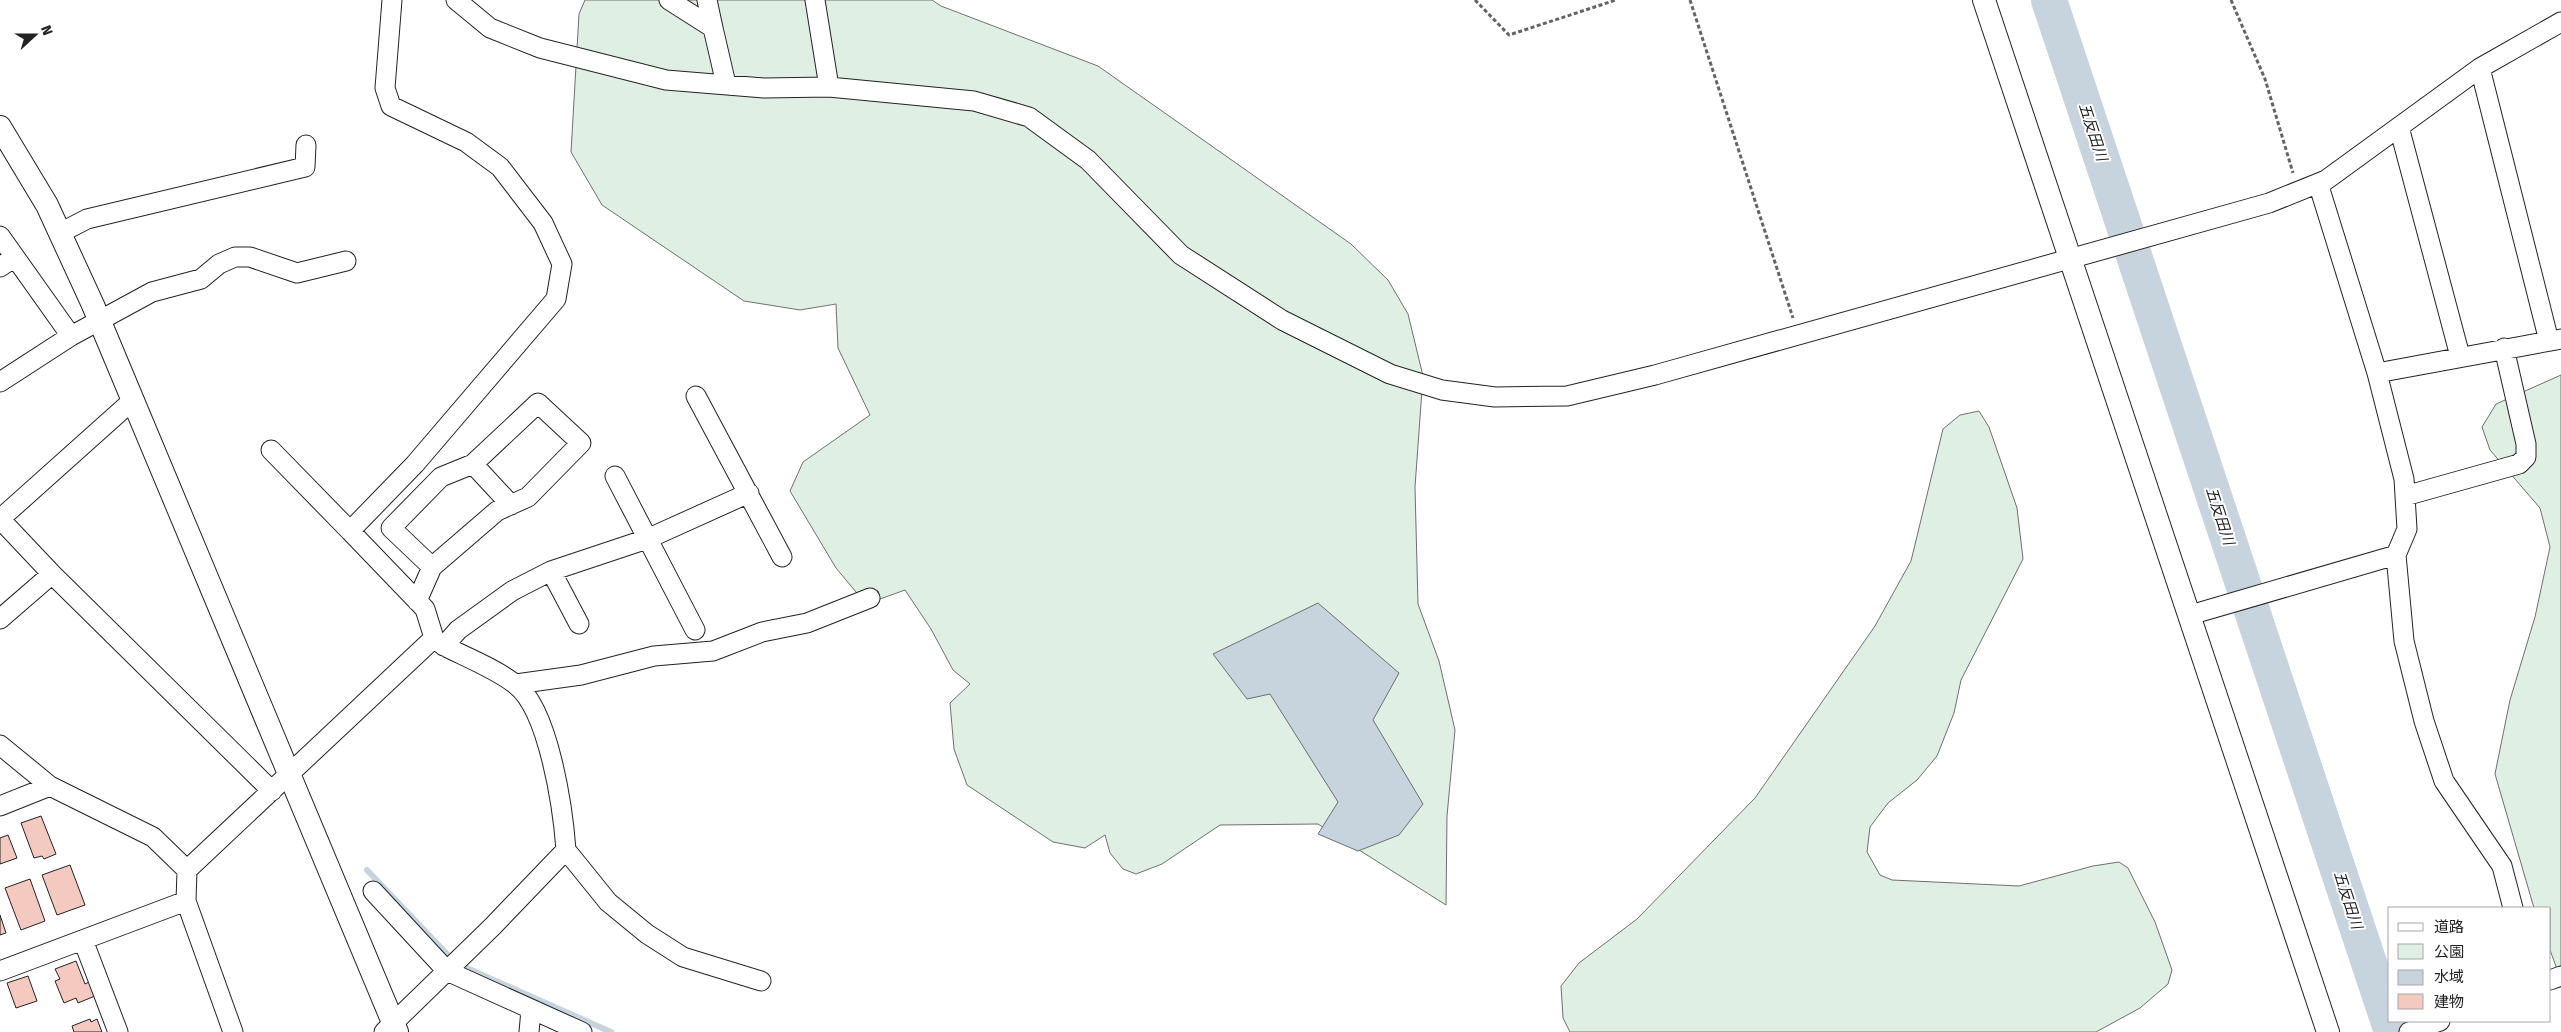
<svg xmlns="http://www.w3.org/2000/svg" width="2561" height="1032" font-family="'Fira Sans','Noto Sans JP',sans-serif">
<rect width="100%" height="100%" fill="#fff"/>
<path fill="#e0efe3" stroke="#6f6f6f" d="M585 0H932L941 6 1098 66 1351 244 1388 280 1408 314 1423 376 1415 487 1418 604 1439 661 1455 730 1447 816 1446 905 1318 824 1220 825 1162 864 1136 874 1123 869 1110 853 1105 835 1085 848 1053 842 967 785 954 749 950 703 970 684 953 670 931 629 905 590 866 604 836 568 790 491 803 462 870 415 838 348 836 304 800 310 744 301 602 205 571 152 579 14Z
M2561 375V980L2550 950V908H2534L2495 774 2510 700 2535 617 2550 547 2540 508 2490 450 2482 427 2496 404Z
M1979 411 1989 427 2017 508 2023 559 1961 680 1954 713 1937 756 1917 780 1888 803 1870 827 1867 852 1880 875 1892 880 2019 886 2093 866 2119 862 2128 868 2155 922 2172 970 2168 984 2140 1008 2096 1032H1570L1563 1018 1561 986 1579 963 1637 919 1755 798 1875 626 1911 561 1943 429 1960 415Z"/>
<path fill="#c7d3dd" stroke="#6f6f6f" d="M1318 603 1399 673 1373 720 1423 804 1399 835 1358 851 1318 834 1338 802 1270 694 1247 699 1213 654Z"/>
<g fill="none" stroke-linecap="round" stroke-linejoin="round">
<path stroke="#c7d3dd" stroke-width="6" d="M367 870 448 955 469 969 611 1032"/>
<path stroke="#c7d3dd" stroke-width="36" d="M2049 0 2392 1032"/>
</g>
<path fill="#f3c9c0" stroke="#222" d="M41 816 56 854 44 859 42 856 34 858 21 823Z
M8 835 17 858 0 864V838Z
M70 865 85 905 57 915 42 875Z
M30 879 45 921 21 930 5 888Z
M0 915 6 933 0 935Z
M76 961 85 984 89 982 95 996 78 1003 76 998 64 1003 55 981 60 979 55 969Z
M28 976 37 1001 16 1008 7 983Z
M90 1019 91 1022 97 1019 102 1032H74L72 1026Z"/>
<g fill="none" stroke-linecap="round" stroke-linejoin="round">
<g stroke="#222" stroke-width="21">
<path id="minor" d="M456 0 490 28 540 48 666 80 764 88 829 87 974 101 1029 117 1088 160 1181 255 1282 320 1390 374 1442 390 1495 397 1567 396 1655 375 2269 203 2326 180 2480 68 2561 22
M669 0 713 28 726 84
M707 0 713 28
M815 0 829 87
M2480 68 2549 341
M2399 127 2460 356
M60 233 87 219 305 167 306 145
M0 236 71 336 0 382
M0 267 15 257
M71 336 152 292 201 279 219 264 235 257H250L297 273 346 261
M2377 373 2561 339
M696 396 782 557
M271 450 350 531
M473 464 511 505
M615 476 695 630
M2405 496 2519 464 2526 457V444L2504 348
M0 519 52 574 272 791
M0 519 133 400
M2396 555 2404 641 2424 721 2444 781 2502 866 2513 908
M551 571 579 624
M417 601 432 567 497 511 528 497 581 443 538 403 473 464 441 477 391 528 432 567
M2190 615 2396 555 2407 529 2404 479 2377 373 2318 183
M0 619 52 574
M444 646 458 630 512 591 551 571 647 539 749 493
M516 684 581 675 654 656 713 651 762 632 807 623 870 598
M0 745 50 786 153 837 187 870
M0 806 50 786
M566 850 608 902 647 934 683 957 761 981
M373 891 447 971 582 1032
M83 940 118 1032
M0 971 186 901
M2550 980 2561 976
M233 1032 186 901 187 870 434 638
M384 1032 492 927 566 850C563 809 549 709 515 684 496 669 466 657 444 646L434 638 425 609 350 531 415 464 556 299 562 264 543 223 500 167 466 142 391 106 385 88 392 0
M529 1032 531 1010
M2409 1032 2440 1021"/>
</g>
<g stroke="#222" stroke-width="24">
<path id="tertiary" d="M1984 0 2328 1032
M0 127 47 205 93 305 397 1032"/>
</g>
<path stroke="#646464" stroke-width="3" stroke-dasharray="4 2.5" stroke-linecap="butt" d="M1475 0 1509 35 1616 0
M1690 0 1793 318
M2231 0 2265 79 2293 173"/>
<use href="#minor" stroke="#fff" stroke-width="19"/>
<use href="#tertiary" stroke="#fff" stroke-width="22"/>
</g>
<g text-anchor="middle" stroke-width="4" stroke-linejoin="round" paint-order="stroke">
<g font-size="15" font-style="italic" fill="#222" stroke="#fff">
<text transform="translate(2093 132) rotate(72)" y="5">五反田川</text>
<text transform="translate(2220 516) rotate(72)" y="5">五反田川</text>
<text transform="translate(2348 900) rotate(72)" y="5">五反田川</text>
</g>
</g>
<rect x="2388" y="907" width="162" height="115" fill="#ffffff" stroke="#a7a7a7"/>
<rect x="2398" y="923" width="25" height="8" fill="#ffffff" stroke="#a7a7a7"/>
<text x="2434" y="932" font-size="15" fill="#222222">道路</text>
<rect x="2398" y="944" width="25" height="15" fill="#e0efe3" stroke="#a7a7a7"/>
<text x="2434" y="957" font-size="15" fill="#222222">公園</text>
<rect x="2398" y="970" width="25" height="15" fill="#c7d3dd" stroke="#a7a7a7"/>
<text x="2434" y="982" font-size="15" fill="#222222">水域</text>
<rect x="2398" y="994" width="25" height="15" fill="#f3c9c0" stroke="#a7a7a7"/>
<text x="2434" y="1007" font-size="15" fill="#222222">建物</text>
<g transform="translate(35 35) rotate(69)" stroke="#ffffff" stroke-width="4" paint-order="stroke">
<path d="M0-4L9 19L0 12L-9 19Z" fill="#222222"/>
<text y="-8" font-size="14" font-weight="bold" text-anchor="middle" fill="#222222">N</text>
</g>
</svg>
